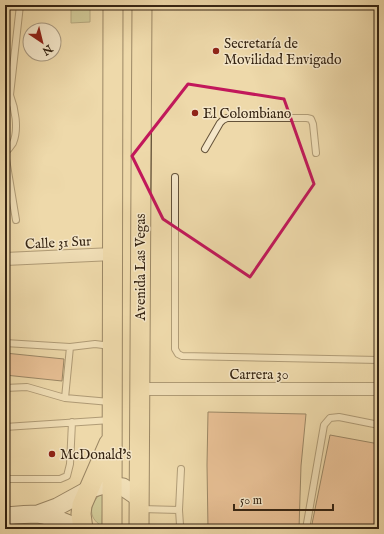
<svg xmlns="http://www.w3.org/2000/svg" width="384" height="534" font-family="'IM FELL English',serif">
<rect width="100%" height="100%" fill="#eed9aa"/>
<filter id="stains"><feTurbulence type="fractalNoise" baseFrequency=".005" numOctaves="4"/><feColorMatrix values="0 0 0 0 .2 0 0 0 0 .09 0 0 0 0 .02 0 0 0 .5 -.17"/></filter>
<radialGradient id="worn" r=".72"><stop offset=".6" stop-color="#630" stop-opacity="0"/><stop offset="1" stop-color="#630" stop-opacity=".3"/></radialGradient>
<path fill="#b3c08d" stroke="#747250" d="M71 5H90V22L71 23Z
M103 492 102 526C86 517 90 502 103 492Z"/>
<path fill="#e5a681" stroke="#362513" d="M5 353 64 359 62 381 5 375Z
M208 412 306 414 301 466 299 529H208L207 465Z
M330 435 379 444V529H311Z"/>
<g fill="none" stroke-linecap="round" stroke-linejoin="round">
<g stroke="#645239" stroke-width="8">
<path id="lane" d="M5 94 10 95 20 5
M205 149 220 123 223 120 227 118H307L311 119 313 124 316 153
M5 153 16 220
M5 153C8 150 11 146 13 143 19 129 15 108 10 95
M175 177V349L178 354 182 356 379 360
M5 343 70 347 95 344 111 346
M5 388 27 387 65 398 110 402
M65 398 70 347
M5 427 111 420
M181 469 179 510 180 525 185 529
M5 479H60L67 476 70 464 72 422
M141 509 179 510
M306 529 324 425 330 418 339 417 379 425"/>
</g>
<g stroke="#645239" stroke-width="14">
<path id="street" d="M5 259 113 254
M140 389H379"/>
</g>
<g stroke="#362513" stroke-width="19">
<path id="secondary" d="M38 514 57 507 88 490 104 485 123 487 139 498
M5 516C16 515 27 514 37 514 52 515 66 523 80 529"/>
</g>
<g stroke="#362513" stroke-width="21">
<path id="primary" d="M83 529 81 514 82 505 109 443
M112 529 113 5
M139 529 142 5"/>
</g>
<use href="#lane" stroke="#f4e6c8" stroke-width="6"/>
<use href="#street" stroke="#f4e6c8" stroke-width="12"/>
<use href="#secondary" stroke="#f4e6c8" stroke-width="17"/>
<use href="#primary" stroke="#eed9aa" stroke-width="19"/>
</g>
<path d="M0 0H384V534H0ZM188 84 284 99 314 184 250 277 163 219 132 156Z" fill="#eed9aa" fill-opacity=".55" fill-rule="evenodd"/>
<path fill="none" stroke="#c2185b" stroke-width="3" stroke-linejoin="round" d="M188 84 284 99 314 184 250 277 163 219 132 156Z"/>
<g fill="#8f2418" stroke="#f4e6c8" stroke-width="1.5">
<circle cx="216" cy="51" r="4"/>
<circle cx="195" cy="113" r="4"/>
<circle cx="52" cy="454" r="4"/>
</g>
<g text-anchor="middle" stroke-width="3" stroke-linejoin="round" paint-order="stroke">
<g font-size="14" fill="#362513" stroke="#f4e6c8" text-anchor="start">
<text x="224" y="48">Secretaría de<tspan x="224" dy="16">Movilidad Envigado</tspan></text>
<text x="203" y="118">El Colombiano</text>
<text x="60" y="459">McDonald's</text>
</g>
<g font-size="14" fill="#362513" stroke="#f4e6c8">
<text transform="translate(58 242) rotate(-3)" y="5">Calle 31 Sur</text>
<text transform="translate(140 267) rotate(-90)" y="5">Avenida Las Vegas</text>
<text x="259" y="379">Carrera 30</text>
</g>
</g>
<rect width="384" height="534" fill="none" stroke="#eed9aa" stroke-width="20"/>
<rect x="6" y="6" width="372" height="522" fill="none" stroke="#362513" stroke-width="2"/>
<rect x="10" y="10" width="364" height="514" fill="none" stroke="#362513"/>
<g transform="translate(42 42) rotate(145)"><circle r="19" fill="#f4e6c8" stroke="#a89980"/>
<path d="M0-3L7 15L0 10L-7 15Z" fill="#8f2418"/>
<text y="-6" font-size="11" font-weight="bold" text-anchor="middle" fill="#362513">N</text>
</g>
<path d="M234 504v6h99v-6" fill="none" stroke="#362513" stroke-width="2"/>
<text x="240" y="504" font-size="12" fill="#362513" stroke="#f4e6c8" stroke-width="3" paint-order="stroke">50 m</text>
<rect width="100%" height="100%" filter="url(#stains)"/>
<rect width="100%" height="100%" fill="url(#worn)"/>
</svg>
